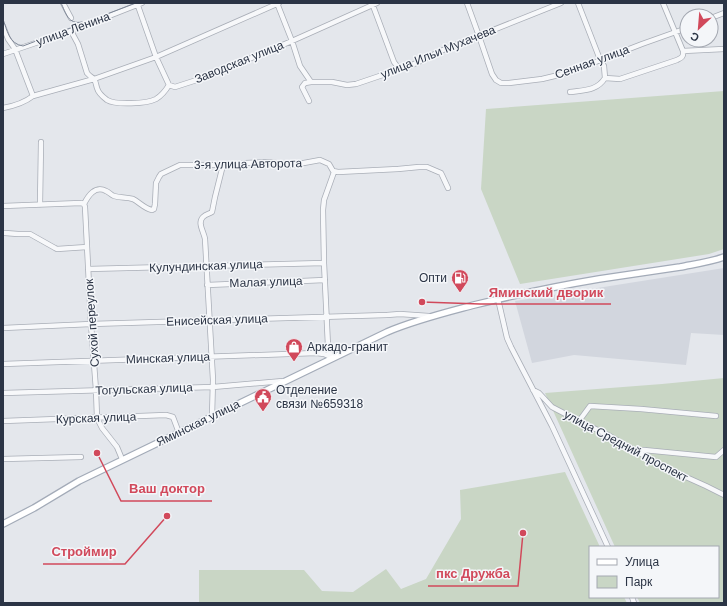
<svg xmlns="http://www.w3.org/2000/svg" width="727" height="606" font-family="Arial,sans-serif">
<rect width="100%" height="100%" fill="#e4e7ec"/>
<path fill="#d2d6de" d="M724 268V335L691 333 686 365 574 355 532 363 515 301Z"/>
<path fill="#c9d6c5" d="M724 91V249L709 254 520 284 481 189 486 109Z
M724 378V603H640L637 597H718V547H615L545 393 662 384Z
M565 472 600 547H590V597H624L627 603H199V570H304L322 591 353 592 386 569 401 589 426 579 461 519 460 490Z"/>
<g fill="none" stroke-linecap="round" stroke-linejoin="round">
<g stroke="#a9aeb7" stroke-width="6">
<path id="minor" d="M63 3 71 18
M137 3 156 57 169 85
M277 3 292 41 300 66 311 82 305 83 302 87 309 101
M372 3 394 62 397 66 401 68
M467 3 479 36 492 74 496 80 501 83H509L542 79 567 73 642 44 687 28
M578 3 599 57 604 66 605 78
M663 3 683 51
M711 18 724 13
M3 26 8 39 15 49 33 96
M71 31 78 44 87 73 90 76 94 79C96 82 96 85 97 88 98 92 103 97 107 100 115 105 147 104 156 99 161 96 166 90 169 85L175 87 206 77 292 41 377 3
M3 54 71 31 142 3
M311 82H332L347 85 356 84 412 65 443 50 561 3
M570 92C584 90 597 91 605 78L620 79 677 60C681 58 684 57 683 51L724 49
M3 108C14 106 24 103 33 96L94 79 156 57 279 3
M84 204C88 196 95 185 106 191 109 192 111 195 114 196 120 198 126 197 133 199 139 202 145 209 152 210L154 209 155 204 156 183 159 177 161 174 180 165H236L246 163 268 162 293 165 320 160 329 164 333 171 338 172 398 169 419 167H427L441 173 442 175 448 188
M84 204 85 207 91 324 96 390 97 418 102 428 117 447 122 459
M40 205 41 142
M3 206 81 203 84 204
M3 233H5L18 234H30L55 248 57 249 87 247
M88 269 324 263
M207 285 325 280
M498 299 507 338 511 347 552 426 608 547
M3 328 91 324 387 315 400 314 429 316
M333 358 329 352 328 346 324 263 323 210 324 200 334 172
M3 364 316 353 324 354 333 358
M533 390 539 393 552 407 579 421 610 436 666 468 706 486 724 495
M3 393 213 387 283 381
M212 416 213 380 205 239C204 232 197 223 203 217 206 214 209 214 212 212L215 197 223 165
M3 421 166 415 173 417 179 433
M579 421 590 406 641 409 716 416
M638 452 644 450 716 457 724 450
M3 459 81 457
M632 597 634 603"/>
</g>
<g stroke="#a3abb8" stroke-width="8">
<path id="major" d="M3 524 34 508 79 481 387 332C415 320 444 313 474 305 515 295 557 286 599 279 626 275 653 271 680 267 695 264 710 262 724 257"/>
</g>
<use href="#minor" stroke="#f7f8fa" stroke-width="4.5"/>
<use href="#major" stroke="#fff" stroke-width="5.5"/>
<path stroke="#7d8696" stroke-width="1" d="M61 3C66 13 68 25 82 22
M3 19C7 30 9 44 23 46L136 3"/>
</g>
<defs>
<g id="fuel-pin" transform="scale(0.9)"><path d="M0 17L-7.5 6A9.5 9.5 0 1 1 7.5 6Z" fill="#d1495b" stroke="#f4f6f9"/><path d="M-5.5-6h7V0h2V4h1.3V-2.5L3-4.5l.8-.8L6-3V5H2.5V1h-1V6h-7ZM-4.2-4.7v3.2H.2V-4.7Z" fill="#fff"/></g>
<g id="shop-pin" transform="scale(0.9)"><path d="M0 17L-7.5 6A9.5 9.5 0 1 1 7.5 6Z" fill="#d1495b" stroke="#f4f6f9"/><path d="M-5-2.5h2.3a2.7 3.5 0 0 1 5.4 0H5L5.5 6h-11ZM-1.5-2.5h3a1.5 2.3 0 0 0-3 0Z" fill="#fff"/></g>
<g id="civic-pin" transform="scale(0.9)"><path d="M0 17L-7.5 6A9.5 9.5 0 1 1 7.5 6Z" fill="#d1495b" stroke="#f4f6f9"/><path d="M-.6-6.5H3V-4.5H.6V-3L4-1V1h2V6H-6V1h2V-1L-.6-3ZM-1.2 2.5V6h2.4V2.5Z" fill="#fff"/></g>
</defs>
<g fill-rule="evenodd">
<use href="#fuel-pin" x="460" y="278"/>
<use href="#shop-pin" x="294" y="347"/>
<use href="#civic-pin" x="263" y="397"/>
</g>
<g text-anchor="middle" stroke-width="3" stroke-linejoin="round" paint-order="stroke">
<g font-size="12" fill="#2b3445" stroke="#f4f6f9">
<text transform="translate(73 29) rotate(-20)" y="4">улица Ленина</text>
<text transform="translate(438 52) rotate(-22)" y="4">улица Ильи Мухачева</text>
<text transform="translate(239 62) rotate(-22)" y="4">Заводская улица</text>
<text transform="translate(592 62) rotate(-20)" y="4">Сенная улица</text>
<text transform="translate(248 164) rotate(-1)" y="4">3-я улица Авторота</text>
<text transform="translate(206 266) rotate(-2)" y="4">Кулундинская улица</text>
<text transform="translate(266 282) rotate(-2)" y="4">Малая улица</text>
<text transform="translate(217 320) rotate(-2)" y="4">Енисейская улица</text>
<text transform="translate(92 323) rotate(-94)" y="4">Сухой переулок</text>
<text transform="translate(168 358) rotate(-2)" y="4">Минская улица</text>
<text transform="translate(144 389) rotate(-2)" y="4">Тогульская улица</text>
<text transform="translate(96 418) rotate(-2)" y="4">Курская улица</text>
<text transform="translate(198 423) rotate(-26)" y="4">Яминская улица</text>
<text transform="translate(626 446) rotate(28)" y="4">улица Средний проспект</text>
</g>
<g font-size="12" fill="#2b3445" stroke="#f4f6f9" text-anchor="start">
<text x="447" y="282" text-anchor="end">Опти</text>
<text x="307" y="351">Аркадо-гранит</text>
<text x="276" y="394">Отделение<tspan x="276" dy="14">связи №659318</tspan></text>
</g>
</g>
<path fill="none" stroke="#d1495b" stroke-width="1.5" d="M422 302L480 304H611M97 453L121 501H212M167 516L125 564H43M523 533L518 586H428"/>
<g fill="#d1495b" stroke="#f4f6f9" stroke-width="1.5">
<circle cx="422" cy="302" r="4"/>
<circle cx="97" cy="453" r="4"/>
<circle cx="167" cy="516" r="4"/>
<circle cx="523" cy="533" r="4"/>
</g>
<g font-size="13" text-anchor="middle" font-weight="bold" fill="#d1495b" stroke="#f4f6f9" stroke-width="3" stroke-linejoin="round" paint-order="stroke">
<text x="546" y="297">Яминский дворик</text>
<text x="167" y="493">Ваш доктор</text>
<text x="84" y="556">Строймир</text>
<text x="473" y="578">пкс Дружба</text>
</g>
<rect width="727" height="606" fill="none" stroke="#2b3445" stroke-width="8"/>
<rect x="589" y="546" width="130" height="52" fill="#f4f6f9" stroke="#a4a8b1"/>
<rect x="597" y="559" width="20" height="6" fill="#ffffff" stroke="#a4a8b1"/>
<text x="625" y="566" font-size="12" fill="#2b3445">Улица</text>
<rect x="597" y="576" width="20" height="12" fill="#c9d6c5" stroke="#a4a8b1"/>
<text x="625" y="586" font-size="12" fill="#2b3445">Парк</text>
<g transform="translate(699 28) rotate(206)"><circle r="19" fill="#f4f6f9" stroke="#a4a8b1"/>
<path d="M0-3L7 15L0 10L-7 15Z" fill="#d1495b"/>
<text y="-6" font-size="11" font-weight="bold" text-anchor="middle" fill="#2b3445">С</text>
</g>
</svg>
